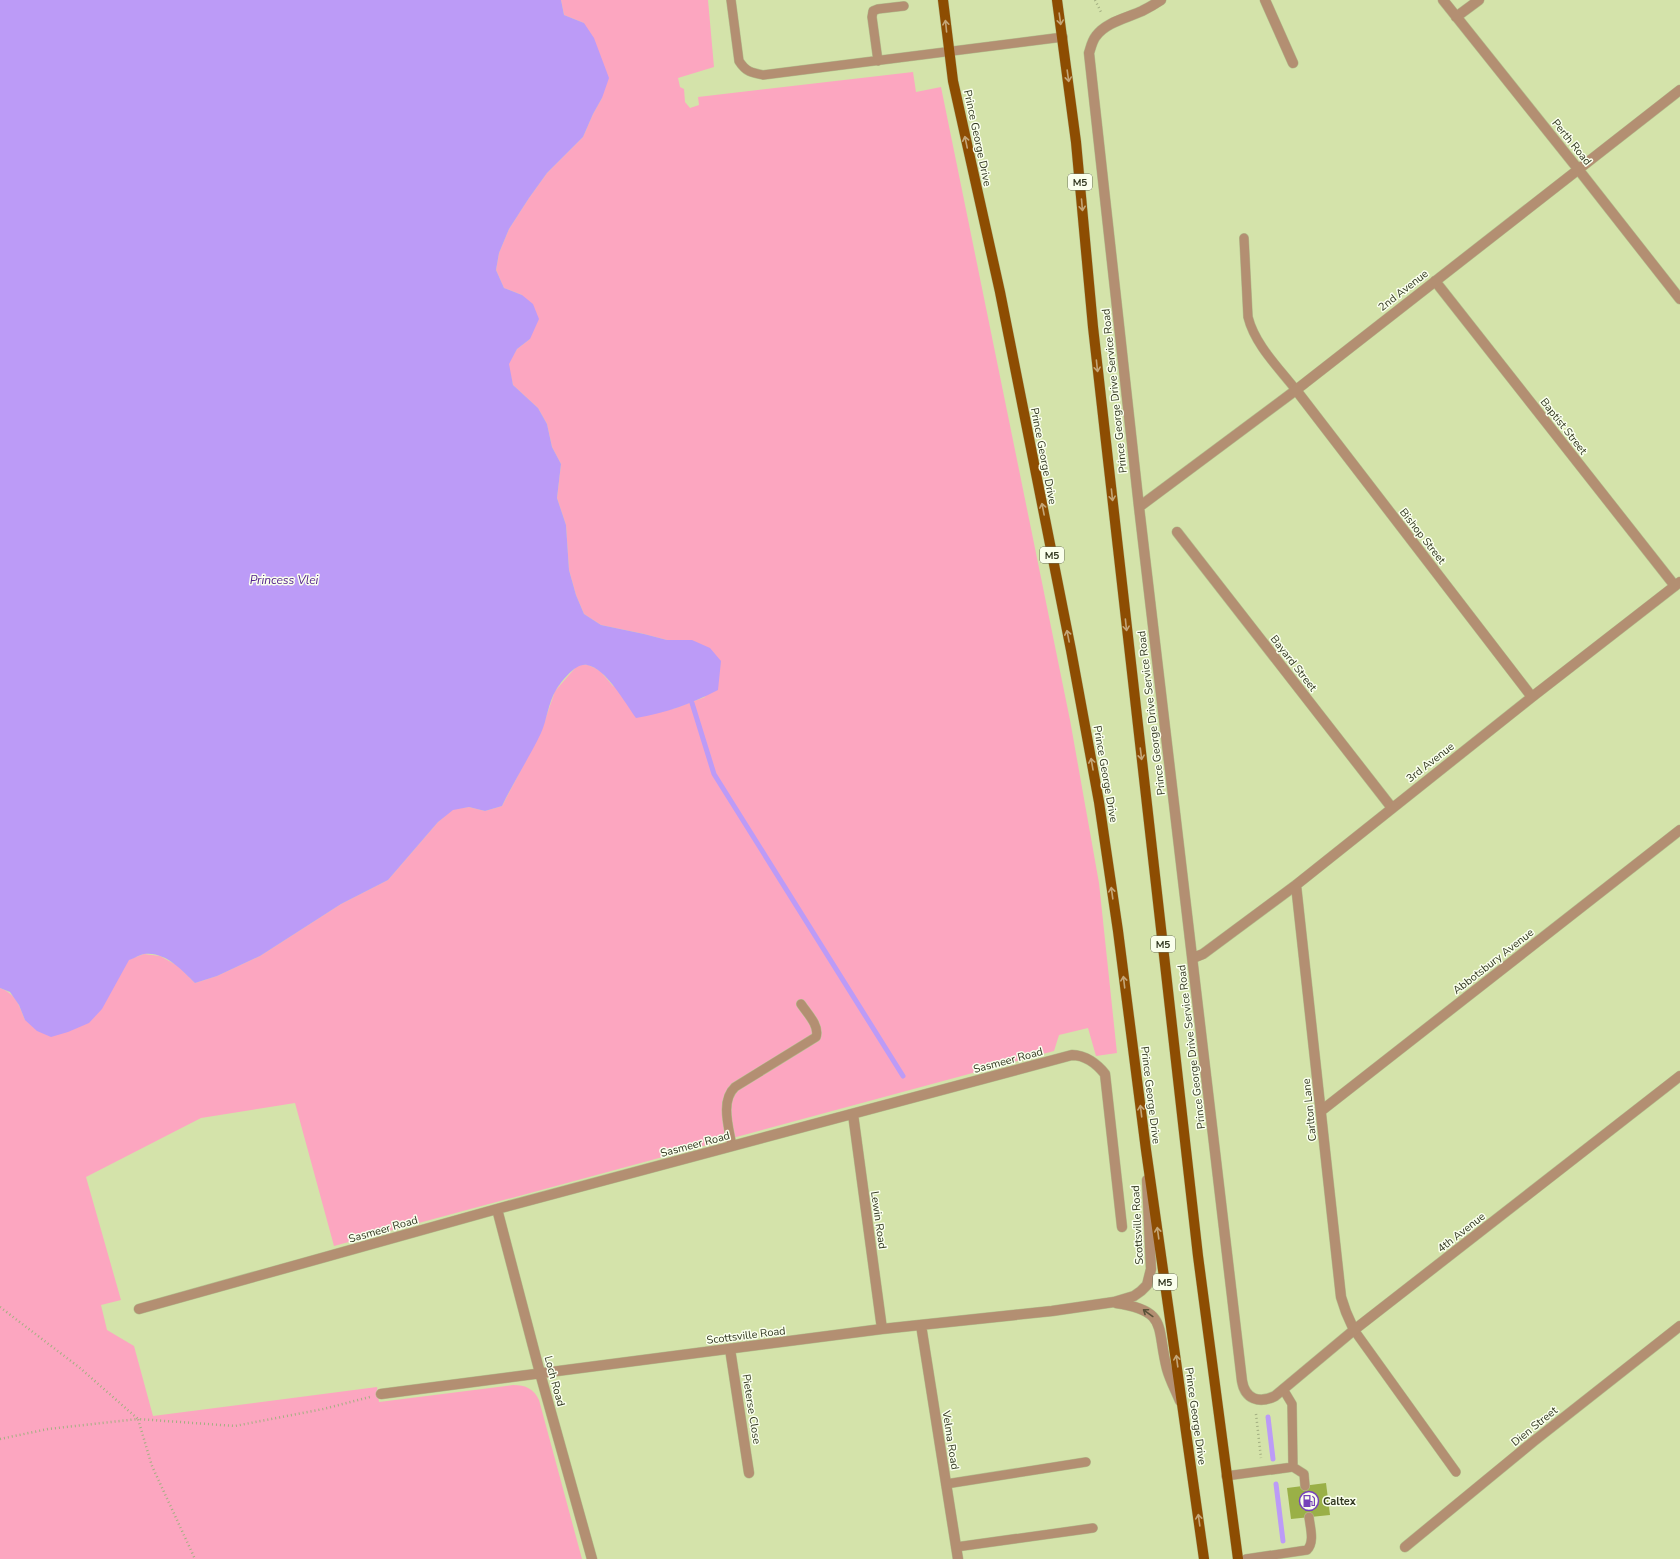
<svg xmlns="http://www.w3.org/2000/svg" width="1680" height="1559" font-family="'Nunito Sans',sans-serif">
<rect width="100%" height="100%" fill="#d4e3aa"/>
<path fill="#fca6c0" d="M561 0H708L714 67 678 78 680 87 684 89 685 102 690 108 699 105 698 97 913 72 916 92 941 87 1070 720 1099 883 1117 1053 1096 1056 1088 1028 1059 1035 1054 1051 334 1246 295 1103 201 1118 86 1177 121 1300 101 1305 107 1330 134 1346 153 1416 377 1387 379 1402 513 1385C526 1385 534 1389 539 1400L582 1559H0V988C16 994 19 1005 25 1020L119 975 128 960 144 954 160 956 178 966 195 983 217 976 260 956 341 904 388 880 438 822 453 809 469 807 485 811 502 806 541 732 555 691 576 667 581 665H588L595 668 601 672 613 686 673 709 705 697 692 640H667L644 634 601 625 584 614 576 595 569 570 566 525 557 498 561 464 552 447 547 424 538 408 513 385 508 364 517 349 530 339 522 295 504 288 496 270 499 253 509 229 529 198 547 173 583 137 593 114 602 98 584 23 564 15Z"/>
<path fill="#bc9bf7" d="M0 0H561L564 15 584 23 594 38 609 78 602 98 593 114 583 137 547 173 529 198 509 229 499 253 496 270 504 288 522 295 533 304 539 319 530 339 517 349 509 364 513 385 538 408 547 424 552 447 561 464 557 498 566 525 569 570 576 595 584 614 601 625 644 634 667 640H692L710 648 721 661 718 690C691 704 665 713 636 718 625 703 606 668 587 665 575 663 562 681 556 690 548 703 547 720 541 733 529 758 514 781 502 806L485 811 469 807 453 810 438 822 388 880 341 904 260 956 217 976 195 983C182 970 165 951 144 954 139 955 133 959 129 960L102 1009 89 1023 68 1032 51 1037 37 1031 25 1020 19 1005 10 992 0 988Z"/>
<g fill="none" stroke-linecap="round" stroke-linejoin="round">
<path stroke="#bc9bf7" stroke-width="5" d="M692 703 714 774 903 1076
M1268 1417 1273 1459
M1276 1484 1283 1541"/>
</g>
<path fill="#9ab047" d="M1326 1483 1330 1515 1291 1519 1287 1488Z"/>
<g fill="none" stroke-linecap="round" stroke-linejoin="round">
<g stroke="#b4c18f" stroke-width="10">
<path id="lane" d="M731 0 739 61C746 72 752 73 763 75L1063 37
M878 61 872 17 873 11 878 9 904 6
M1244 238 1248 317C1255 345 1279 368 1296 390
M732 1146C729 1128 720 1101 735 1087L816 1037C820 1026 807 1013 801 1004
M1354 1330 1456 1472
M1283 1389 1292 1404 1293 1467
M1226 1476 1293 1467 1304 1474 1305 1486
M946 1484 1086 1462
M956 1547 1093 1528
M1246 1559 1307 1550C1315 1542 1310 1527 1309 1517"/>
</g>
<g stroke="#b4c18f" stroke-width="11">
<path id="street" d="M1161 0C1155 4 1148 8 1142 11 1127 18 1106 22 1096 36 1092 41 1091 47 1089 53L1139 507 1242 1381C1245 1399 1259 1404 1275 1396L1354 1330 1680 1076
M1265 0 1293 63
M1443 0 1578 169 1680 299
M1456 17 1479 0
M1435 281 1675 586
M1296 390 1532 697
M1139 507 1296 390 1680 90
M1177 532 1392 808
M1296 885 1341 1297 1346 1312 1354 1330
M1193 958 1203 954 1296 885 1532 697 1680 582
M1321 1111 1680 830
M853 1114 882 1329
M497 1209 540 1373 592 1559
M1116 1303C1169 1311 1156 1327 1167 1369 1170 1380 1176 1391 1180 1401
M139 1309 497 1209 1072 1055C1085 1055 1097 1064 1105 1074L1122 1227
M921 1325 958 1559
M730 1349 749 1473
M381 1394 882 1329 1052 1311 1114 1302 1134 1296 1141 1291 1147 1285 1151 1269 1147 1180
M1405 1547 1534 1441 1680 1326"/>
</g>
<g stroke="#b4c18f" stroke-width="11">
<path id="primary" d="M943 0 953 81 1000 292 1071 650 1099 802 1118 931 1146 1150 1204 1559
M1057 0 1076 142 1093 327 1198 1256 1238 1559"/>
</g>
<path stroke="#a3af81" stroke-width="2.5" stroke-dasharray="1 3" stroke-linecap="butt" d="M1095 0 1102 14
M0 1307 80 1368 138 1419 235 1426 323 1409 370 1397
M1256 1414 1261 1458
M0 1439 48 1429 138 1419 152 1466 195 1559"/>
<use href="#lane" stroke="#b38f72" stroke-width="9"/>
<use href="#street" stroke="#b38f72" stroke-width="10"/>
<use href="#primary" stroke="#8d4d02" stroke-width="10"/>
</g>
<defs><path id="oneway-shaft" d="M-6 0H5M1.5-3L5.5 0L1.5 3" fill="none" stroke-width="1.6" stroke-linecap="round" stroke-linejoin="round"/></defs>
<g stroke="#c4a678">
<use href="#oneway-shaft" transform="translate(1060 19) rotate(82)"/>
<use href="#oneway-shaft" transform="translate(946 26) rotate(-96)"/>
<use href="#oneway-shaft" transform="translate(1068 76) rotate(82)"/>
<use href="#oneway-shaft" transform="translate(966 142) rotate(-102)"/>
<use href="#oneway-shaft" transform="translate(1082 205) rotate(85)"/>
<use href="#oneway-shaft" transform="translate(1097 366) rotate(84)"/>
<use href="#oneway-shaft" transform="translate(1112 495) rotate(84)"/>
<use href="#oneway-shaft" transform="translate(1043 509) rotate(-101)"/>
<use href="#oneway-shaft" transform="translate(1126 625) rotate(84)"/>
<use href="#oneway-shaft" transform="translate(1068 636) rotate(-101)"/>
<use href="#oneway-shaft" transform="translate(1141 754) rotate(83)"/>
<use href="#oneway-shaft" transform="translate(1092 764) rotate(-100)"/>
<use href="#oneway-shaft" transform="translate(1112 893) rotate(-98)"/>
<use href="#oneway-shaft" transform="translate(1124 982) rotate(-97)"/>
<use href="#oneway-shaft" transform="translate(1141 1111) rotate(-97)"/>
<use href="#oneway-shaft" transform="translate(1158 1233) rotate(-98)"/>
<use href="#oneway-shaft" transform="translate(1177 1361) rotate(-98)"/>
<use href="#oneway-shaft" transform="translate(1199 1520) rotate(-98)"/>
</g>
<use stroke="#595239" href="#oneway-shaft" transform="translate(1148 1313) rotate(-144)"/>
<defs>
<g id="fuel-ring" transform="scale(1)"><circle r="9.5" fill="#faffed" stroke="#7642b9" stroke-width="1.5"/><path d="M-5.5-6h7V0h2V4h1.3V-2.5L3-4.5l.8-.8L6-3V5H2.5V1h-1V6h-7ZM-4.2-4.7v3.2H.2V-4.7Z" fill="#7642b9"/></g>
</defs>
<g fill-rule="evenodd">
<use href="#fuel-ring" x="1309" y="1501"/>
</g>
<g text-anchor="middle" stroke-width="3" stroke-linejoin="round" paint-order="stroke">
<g fill="#faffed" stroke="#6e745e" stroke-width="1">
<rect x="1068" y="174" width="24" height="16" rx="3"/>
<rect x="1040" y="547" width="24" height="16" rx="3"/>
<rect x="1151" y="936" width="24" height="16" rx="3"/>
<rect x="1153" y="1274" width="24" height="16" rx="3"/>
</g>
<g font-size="10" font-weight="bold" fill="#323821">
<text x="1080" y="186">M5</text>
<text x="1052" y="559">M5</text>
<text x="1163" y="948">M5</text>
<text x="1165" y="1286">M5</text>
</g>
<g font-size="11" fill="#323821" stroke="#faffed">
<text transform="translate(978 138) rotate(78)" y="4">Prince George Drive</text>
<text transform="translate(1572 142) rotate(51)" y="4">Perth Road</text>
<text transform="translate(1403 290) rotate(-38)" y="4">2nd Avenue</text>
<text transform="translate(1114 391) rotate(-96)" y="4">Prince George Drive Service Road</text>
<text transform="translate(1564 426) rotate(52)" y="4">Baptist Street</text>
<text transform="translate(1044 456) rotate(79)" y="4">Prince George Drive</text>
<text transform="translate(1423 536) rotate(52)" y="4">Bishop Street</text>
<text transform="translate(1294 663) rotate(52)" y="4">Bayard Street</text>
<text transform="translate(1151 713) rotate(-97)" y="4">Prince George Drive Service Road</text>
<text transform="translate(1430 762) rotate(-38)" y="4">3rd Avenue</text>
<text transform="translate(1106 774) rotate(80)" y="4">Prince George Drive</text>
<text transform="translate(1493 961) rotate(-38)" y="4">Abbotsbury Avenue</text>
<text transform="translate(1191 1047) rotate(-97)" y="4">Prince George Drive Service Road</text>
<text transform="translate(1008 1060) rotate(-15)" y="4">Sasmeer Road</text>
<text transform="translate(1151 1095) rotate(83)" y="4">Prince George Drive</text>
<text transform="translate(1309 1110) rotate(-96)" y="4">Carlton Lane</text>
<text transform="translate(695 1144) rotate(-15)" y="4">Sasmeer Road</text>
<text transform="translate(879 1220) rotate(82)" y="4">Lewin Road</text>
<text transform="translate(1137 1225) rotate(-93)" y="4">Scottsville Road</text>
<text transform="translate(383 1229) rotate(-16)" y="4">Sasmeer Road</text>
<text transform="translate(1461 1232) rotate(-38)" y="4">4th Avenue</text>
<text transform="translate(746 1335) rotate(-7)" y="4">Scottsville Road</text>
<text transform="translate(555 1381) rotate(75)" y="4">Loch Road</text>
<text transform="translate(752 1409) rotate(81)" y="4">Pieterse Close</text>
<text transform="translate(1196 1416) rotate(82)" y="4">Prince George Drive</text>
<text transform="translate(1534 1426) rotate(-39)" y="4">Dien Street</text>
<text transform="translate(951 1440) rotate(81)" y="4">Velma Road</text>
</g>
<g font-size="11" font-weight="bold" fill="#323821" stroke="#faffed" text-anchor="start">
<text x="1323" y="1505">Caltex</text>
</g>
<g font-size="12" font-style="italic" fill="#54238d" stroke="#faffed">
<text x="284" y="584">Princess Vlei</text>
</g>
</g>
</svg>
